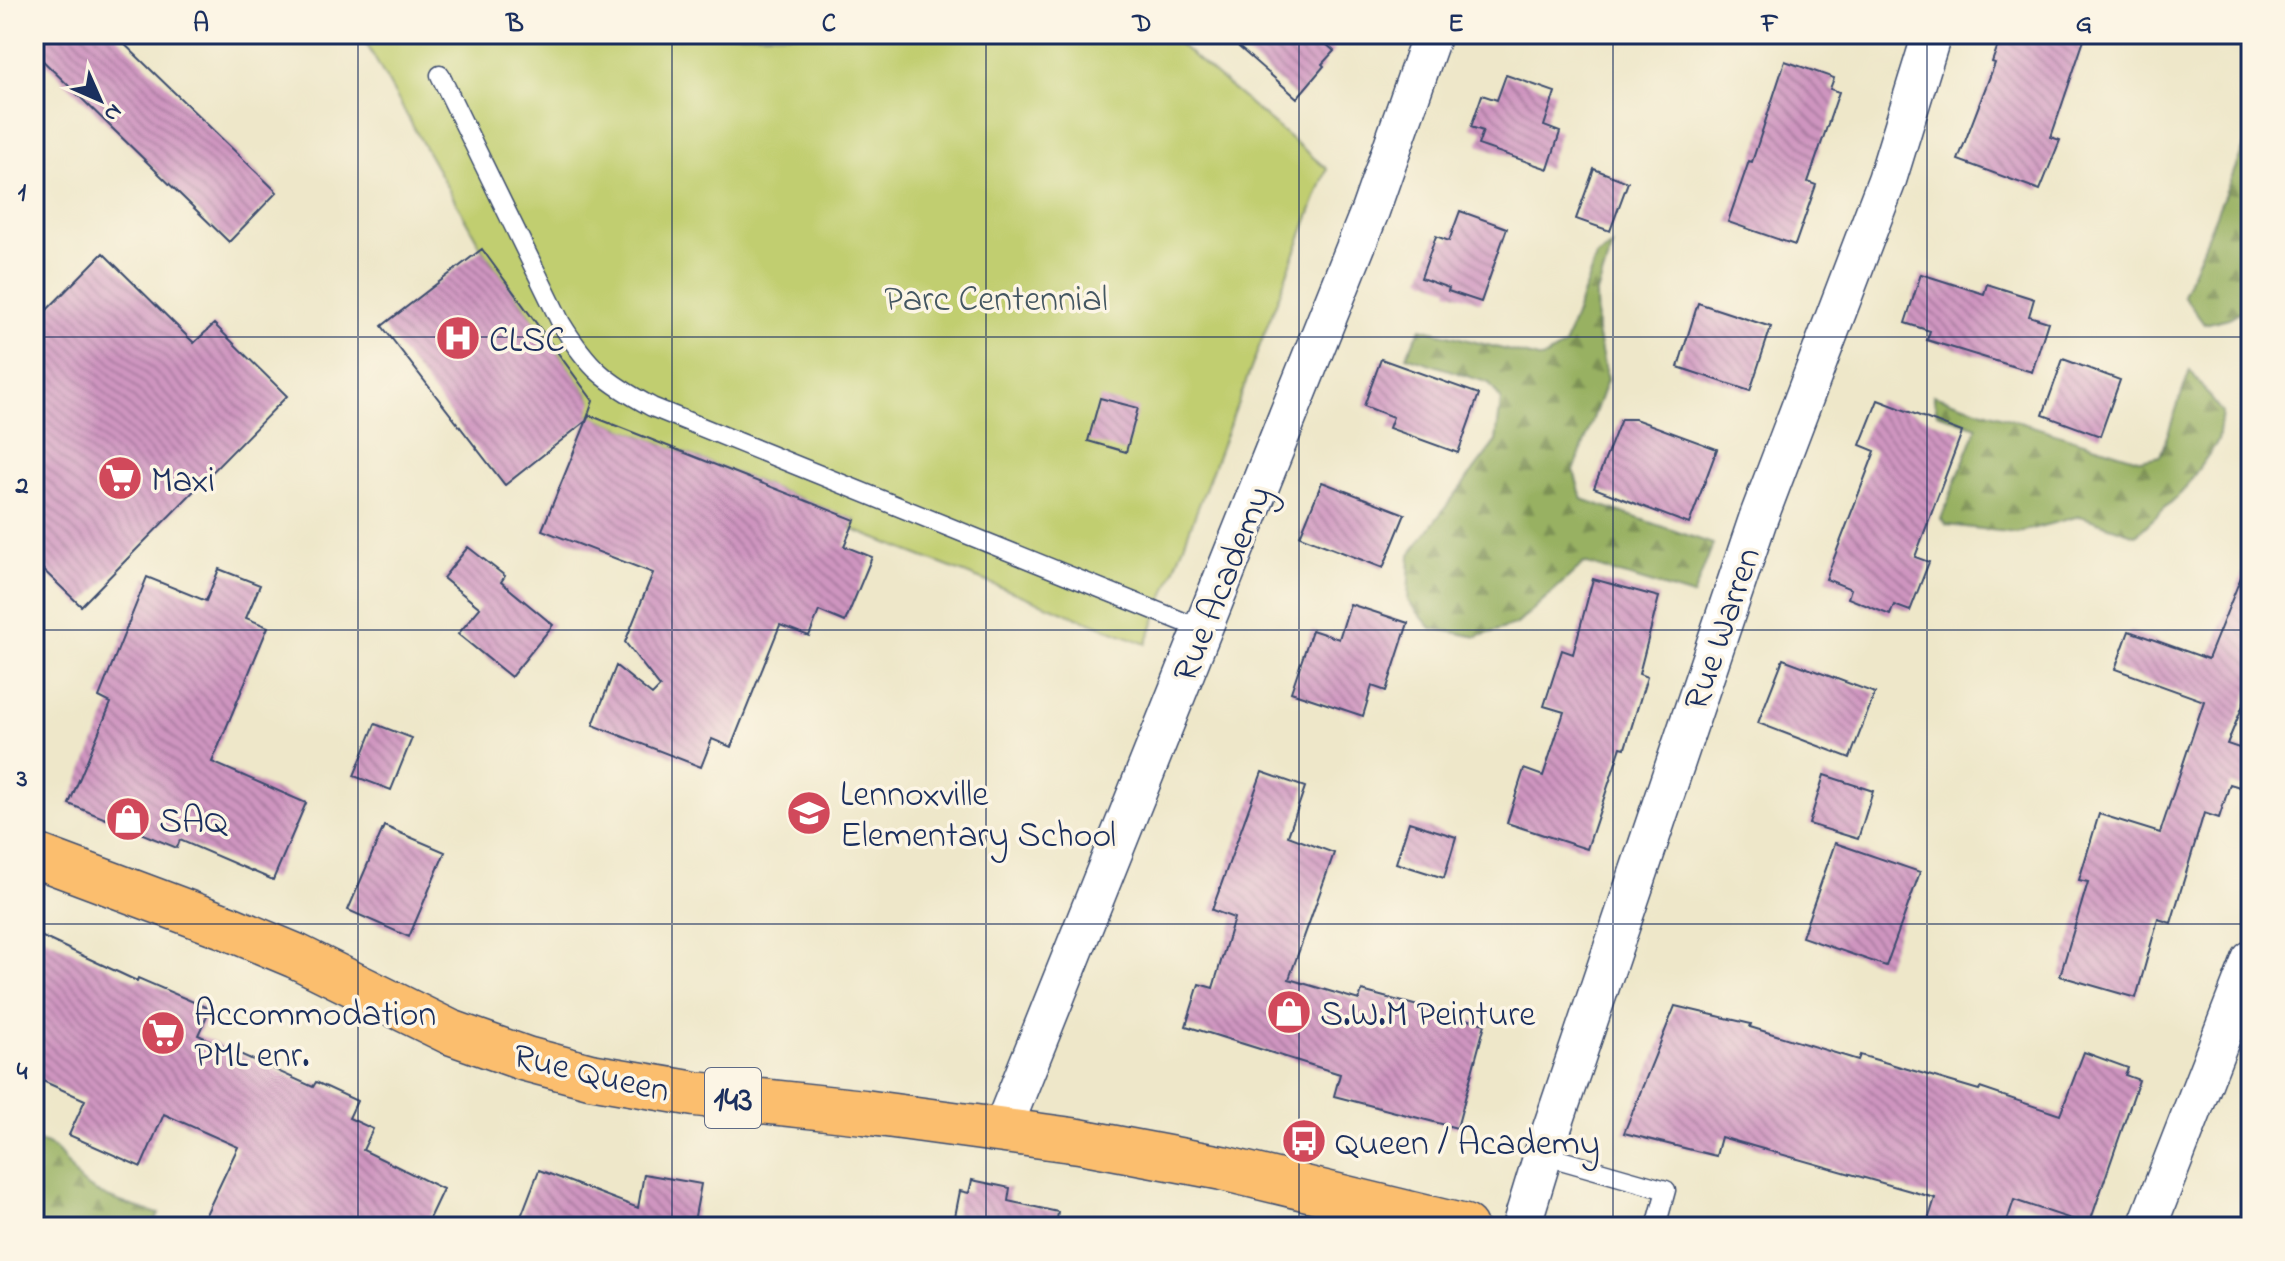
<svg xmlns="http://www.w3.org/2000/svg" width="2285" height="1261" font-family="'Indie Flower',sans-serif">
<defs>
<pattern id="forest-firs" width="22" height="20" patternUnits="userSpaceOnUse" patternTransform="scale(2)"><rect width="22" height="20" fill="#98b162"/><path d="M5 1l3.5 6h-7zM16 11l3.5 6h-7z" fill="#7b9054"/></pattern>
<pattern id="building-back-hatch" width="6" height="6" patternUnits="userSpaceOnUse" patternTransform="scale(2)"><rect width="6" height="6" fill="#cf95c0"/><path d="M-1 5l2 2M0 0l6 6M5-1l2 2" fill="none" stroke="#a77a9f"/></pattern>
</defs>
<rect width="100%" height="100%" fill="#fcf5e5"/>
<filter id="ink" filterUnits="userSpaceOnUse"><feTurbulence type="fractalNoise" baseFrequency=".0125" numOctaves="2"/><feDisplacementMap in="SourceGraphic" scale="16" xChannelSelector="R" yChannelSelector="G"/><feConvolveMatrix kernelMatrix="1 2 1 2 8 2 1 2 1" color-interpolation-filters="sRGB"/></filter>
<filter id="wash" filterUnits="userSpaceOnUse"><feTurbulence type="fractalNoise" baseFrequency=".006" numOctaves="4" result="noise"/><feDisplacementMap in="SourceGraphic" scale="32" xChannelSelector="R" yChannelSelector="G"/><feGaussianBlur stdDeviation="1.8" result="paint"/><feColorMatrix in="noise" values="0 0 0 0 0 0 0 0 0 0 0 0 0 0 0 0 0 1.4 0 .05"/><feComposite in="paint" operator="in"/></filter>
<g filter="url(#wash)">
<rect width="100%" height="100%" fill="#eee7c9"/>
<path fill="#c1ce70" stroke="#6e7e67" stroke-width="2" d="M361 34H1167L1327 169 1146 644 851 529 855 520 588 415 584 418 589 396 482 249Z"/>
<path fill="url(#forest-firs)" stroke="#5a7060" stroke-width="2" d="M2251 130V305L2229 318 2204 324 2183 295Z
M1612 246 1596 296 1597 332 1607 380 1574 471 1582 499 1713 544 1693 596 1584 563 1517 624 1477 637 1431 628 1408 601 1410 554 1496 441 1501 400 1489 383 1406 356 1421 328 1542 359 1564 346 1596 257Z
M2190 370 2222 413 2218 441 2182 492 2136 535 2080 516 2016 533 1947 525 1941 519 1977 427 1937 413 1933 395 2141 460 2160 456Z
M34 1141C64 1143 66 1171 84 1184 105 1199 135 1207 159 1214L152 1227 34 1226Z"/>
<g id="blocks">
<path fill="url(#building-back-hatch)" d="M34 34H114L277 192 229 242 34 52Z
M1224 34H1315L1334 51 1322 64 1324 66 1297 98Z
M2002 34H2086L2051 137 2060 140 2040 190 1958 160 1995 63 1992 62Z
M1785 61 1834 78 1830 89 1839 92 1808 182 1816 185 1795 245 1728 222 1749 161 1752 162Z
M1506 75 1555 92 1544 126 1560 132 1548 169 1478 145 1483 131 1471 127 1482 95 1497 100Z
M1594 169 1628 182 1610 231 1576 219Z
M1460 211 1507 228 1481 302 1448 291 1449 288 1421 278 1436 236 1449 241Z
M482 249 593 401 586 421 505 485 382 326Z
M103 253 194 343 214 324 287 396 81 606 34 561V323Z
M1921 274 1984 294 1987 284 2034 299 2029 316 2048 322 2032 372 1927 340 1930 331 1905 323Z
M1698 303 1771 327 1750 391 1678 367Z
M1381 359 1479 394 1458 453 1389 428 1393 417 1364 406Z
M2063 359 2120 380 2100 436 2043 415Z
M1100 398 1138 408 1126 452 1088 441Z
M1878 400 1962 432 1915 557 1929 562 1910 611 1894 605 1890 615 1848 598 1851 589 1826 579 1875 451 1860 445Z
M589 415 855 520 844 546 872 557 845 622 819 611 809 636 780 625 731 747 712 739 701 767 593 725 616 666 652 695 660 687 625 642 653 573 542 530Z
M1621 419H1635L1717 449 1689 524 1594 488Z
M1322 482 1405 514 1383 568 1300 536Z
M468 547 505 576 501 582 553 625 511 677 458 634 480 608 443 578Z
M2249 557 2251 686 2227 744 2251 752V764L2243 788 2230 784 2219 818 2204 813 2171 923 2158 919 2136 998 2060 976 2088 882 2079 880 2099 814 2160 833 2204 701 2115 669 2129 631 2208 659Z
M219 569 260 585 246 618 268 627 212 762 306 803 273 880 180 840 177 848 69 804 111 703 99 697 147 577 206 601Z
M1593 579 1659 597 1639 674 1647 677 1625 748 1621 747 1587 849 1507 823 1524 769 1543 776 1564 712 1544 706 1562 650 1573 654Z
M1350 604 1408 623 1386 691 1372 686 1363 716 1291 692 1312 630 1339 639Z
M1783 659 1875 693 1850 758 1758 723Z
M375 724 412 738 391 790 354 776Z
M1262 772 1305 787 1288 836 1334 853 1289 979 1359 1000 1362 991 1485 1024 1457 1128 1334 1096 1340 1074 1186 1026 1199 984 1213 988 1234 918 1212 910Z
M1824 775 1873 791 1858 839 1809 824Z
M1409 822 1456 837 1444 878 1396 863Z
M384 826 445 852 409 937 348 910Z
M1835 843 1920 872 1886 966 1802 937Z
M34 933 137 981 138 978 210 1009 198 1035 313 1087 316 1082 357 1101 349 1118 373 1129 363 1150 443 1189 425 1227H200L238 1147 164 1114 141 1167 69 1135 85 1100 34 1077Z
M1675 1006 1751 1024 1750 1027 1858 1060 1860 1055 1979 1090 1980 1088 2060 1115 2084 1052 2128 1068 2125 1075 2139 1080 2089 1225 2014 1200 2005 1227H1926L1935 1198 1721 1137 1716 1156 1624 1133Z
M539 1170 638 1208 644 1174 701 1184 693 1227H517Z
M972 1180 1010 1188 1008 1201 1058 1212 1056 1227H953L960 1191 969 1193Z"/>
</g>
</g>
<g filter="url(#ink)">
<use href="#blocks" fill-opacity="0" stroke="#3b4b6e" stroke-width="2"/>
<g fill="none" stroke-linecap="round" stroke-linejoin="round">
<g stroke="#3b4b6e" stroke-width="21">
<path id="lane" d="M440 75 561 323C589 369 606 382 652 407L1201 629
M1543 1155 1666 1190 1656 1227"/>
</g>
<g stroke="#3b4b6e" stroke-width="41">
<path id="street" d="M1002 1130 1370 211 1432 34
M1521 1227 1543 1155 1758 519 1887 180 1932 34
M2147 1227 2251 960"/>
</g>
<g stroke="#3b4b6e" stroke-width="47">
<path id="primary" d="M34 855 229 928 296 956 450 1032 526 1059 590 1076 695 1094 864 1112 1079 1141 1222 1168 1465 1227"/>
</g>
<use href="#lane" stroke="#fff" stroke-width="18"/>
<use href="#street" stroke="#fff" stroke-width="38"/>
<use href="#primary" stroke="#fbbe6e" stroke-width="44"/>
</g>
</g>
<path fill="none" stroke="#1b2f5e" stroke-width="2" stroke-opacity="0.55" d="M358 34V1227M672 34V1227M986 34V1227M1299 34V1227M1613 34V1227M1927 34V1227M34 337H2251M34 630H2251M34 924H2251"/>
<defs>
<g id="hospital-disc" transform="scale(2.3)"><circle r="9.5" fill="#d1495b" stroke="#fcf5e5"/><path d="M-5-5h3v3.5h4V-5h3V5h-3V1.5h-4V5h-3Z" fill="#fff"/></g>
<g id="supermarket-disc" transform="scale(2.3)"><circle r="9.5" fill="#d1495b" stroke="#fcf5e5"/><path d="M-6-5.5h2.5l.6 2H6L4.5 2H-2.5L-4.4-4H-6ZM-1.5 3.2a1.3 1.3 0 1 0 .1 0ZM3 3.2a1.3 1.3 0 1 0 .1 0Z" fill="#fff"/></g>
<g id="school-disc" transform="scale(2.3)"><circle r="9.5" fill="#d1495b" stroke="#fcf5e5"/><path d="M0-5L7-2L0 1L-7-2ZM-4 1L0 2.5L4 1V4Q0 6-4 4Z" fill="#fff"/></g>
<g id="shop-disc" transform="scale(2.3)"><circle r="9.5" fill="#d1495b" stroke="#fcf5e5"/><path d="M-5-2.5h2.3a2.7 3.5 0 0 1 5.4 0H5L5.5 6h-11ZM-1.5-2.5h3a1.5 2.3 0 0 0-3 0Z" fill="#fff"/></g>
<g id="bus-disc" transform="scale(2.3)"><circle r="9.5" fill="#d1495b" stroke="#fcf5e5"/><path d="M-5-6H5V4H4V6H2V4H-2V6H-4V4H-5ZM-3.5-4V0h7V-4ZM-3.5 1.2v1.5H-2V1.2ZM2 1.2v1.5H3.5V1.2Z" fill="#fff"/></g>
</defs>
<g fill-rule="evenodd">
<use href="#hospital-disc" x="458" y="338"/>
<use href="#supermarket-disc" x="120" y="478"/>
<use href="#school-disc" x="809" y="813"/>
<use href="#shop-disc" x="128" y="819"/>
<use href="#shop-disc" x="1289" y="1012"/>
<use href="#supermarket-disc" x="163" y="1033"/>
<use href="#bus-disc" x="1304" y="1141"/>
</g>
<g text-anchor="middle" stroke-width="7" stroke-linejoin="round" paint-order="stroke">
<rect fill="#fcf5e5" stroke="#5e6a86" stroke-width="2" x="705" y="1068" width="56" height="60" rx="6"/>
<g font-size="34" font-weight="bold" fill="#1b2f5e">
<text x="733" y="1110">143</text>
</g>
<g font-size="36" fill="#445762" stroke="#fcf5e5">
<text x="996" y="310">Parc Centennial</text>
</g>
<g font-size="36" fill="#1b2f5e" stroke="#fcf5e5" text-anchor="start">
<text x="489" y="351">CLSC</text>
<text x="151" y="491">Maxi</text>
<text x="840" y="805">Lennoxville<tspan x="840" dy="41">Elementary School</tspan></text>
<text x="159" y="832">SAQ</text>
<text x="194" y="1025">Accommodation<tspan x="194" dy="41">PML enr.</tspan></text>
<text x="1320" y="1025">S.W.M Peinture</text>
<text x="1335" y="1154">Queen / Academy</text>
</g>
<g font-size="36" fill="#1b2f5e" stroke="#fcf5e5">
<text transform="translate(1220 583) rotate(-68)" y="13">Rue Academy</text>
<text transform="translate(1720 628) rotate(-71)" y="13">Rue Warren</text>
<text transform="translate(592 1071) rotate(13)" y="13">Rue Queen</text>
</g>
</g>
<rect width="2285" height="1261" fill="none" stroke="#fcf5e5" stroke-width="88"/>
<g transform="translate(100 100) rotate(135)" stroke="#fcf5e5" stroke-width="6" paint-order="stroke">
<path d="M0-6L14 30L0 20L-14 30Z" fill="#1b2f5e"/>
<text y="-12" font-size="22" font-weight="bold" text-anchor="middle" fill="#1b2f5e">N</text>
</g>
<rect x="44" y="44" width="2197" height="1173" fill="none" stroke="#1b2f5e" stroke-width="3"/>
<g font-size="26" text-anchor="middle" font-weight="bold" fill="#1b2f5e">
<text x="201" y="31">A</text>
<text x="515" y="31">B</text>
<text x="829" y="31">C</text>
<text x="1142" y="31">D</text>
<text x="1456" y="31">E</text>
<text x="1770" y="31">F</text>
<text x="2084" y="31">G</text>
<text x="22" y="200">1</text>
<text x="22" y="493">2</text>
<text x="22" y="786">3</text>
<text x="22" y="1079">4</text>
</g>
</svg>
